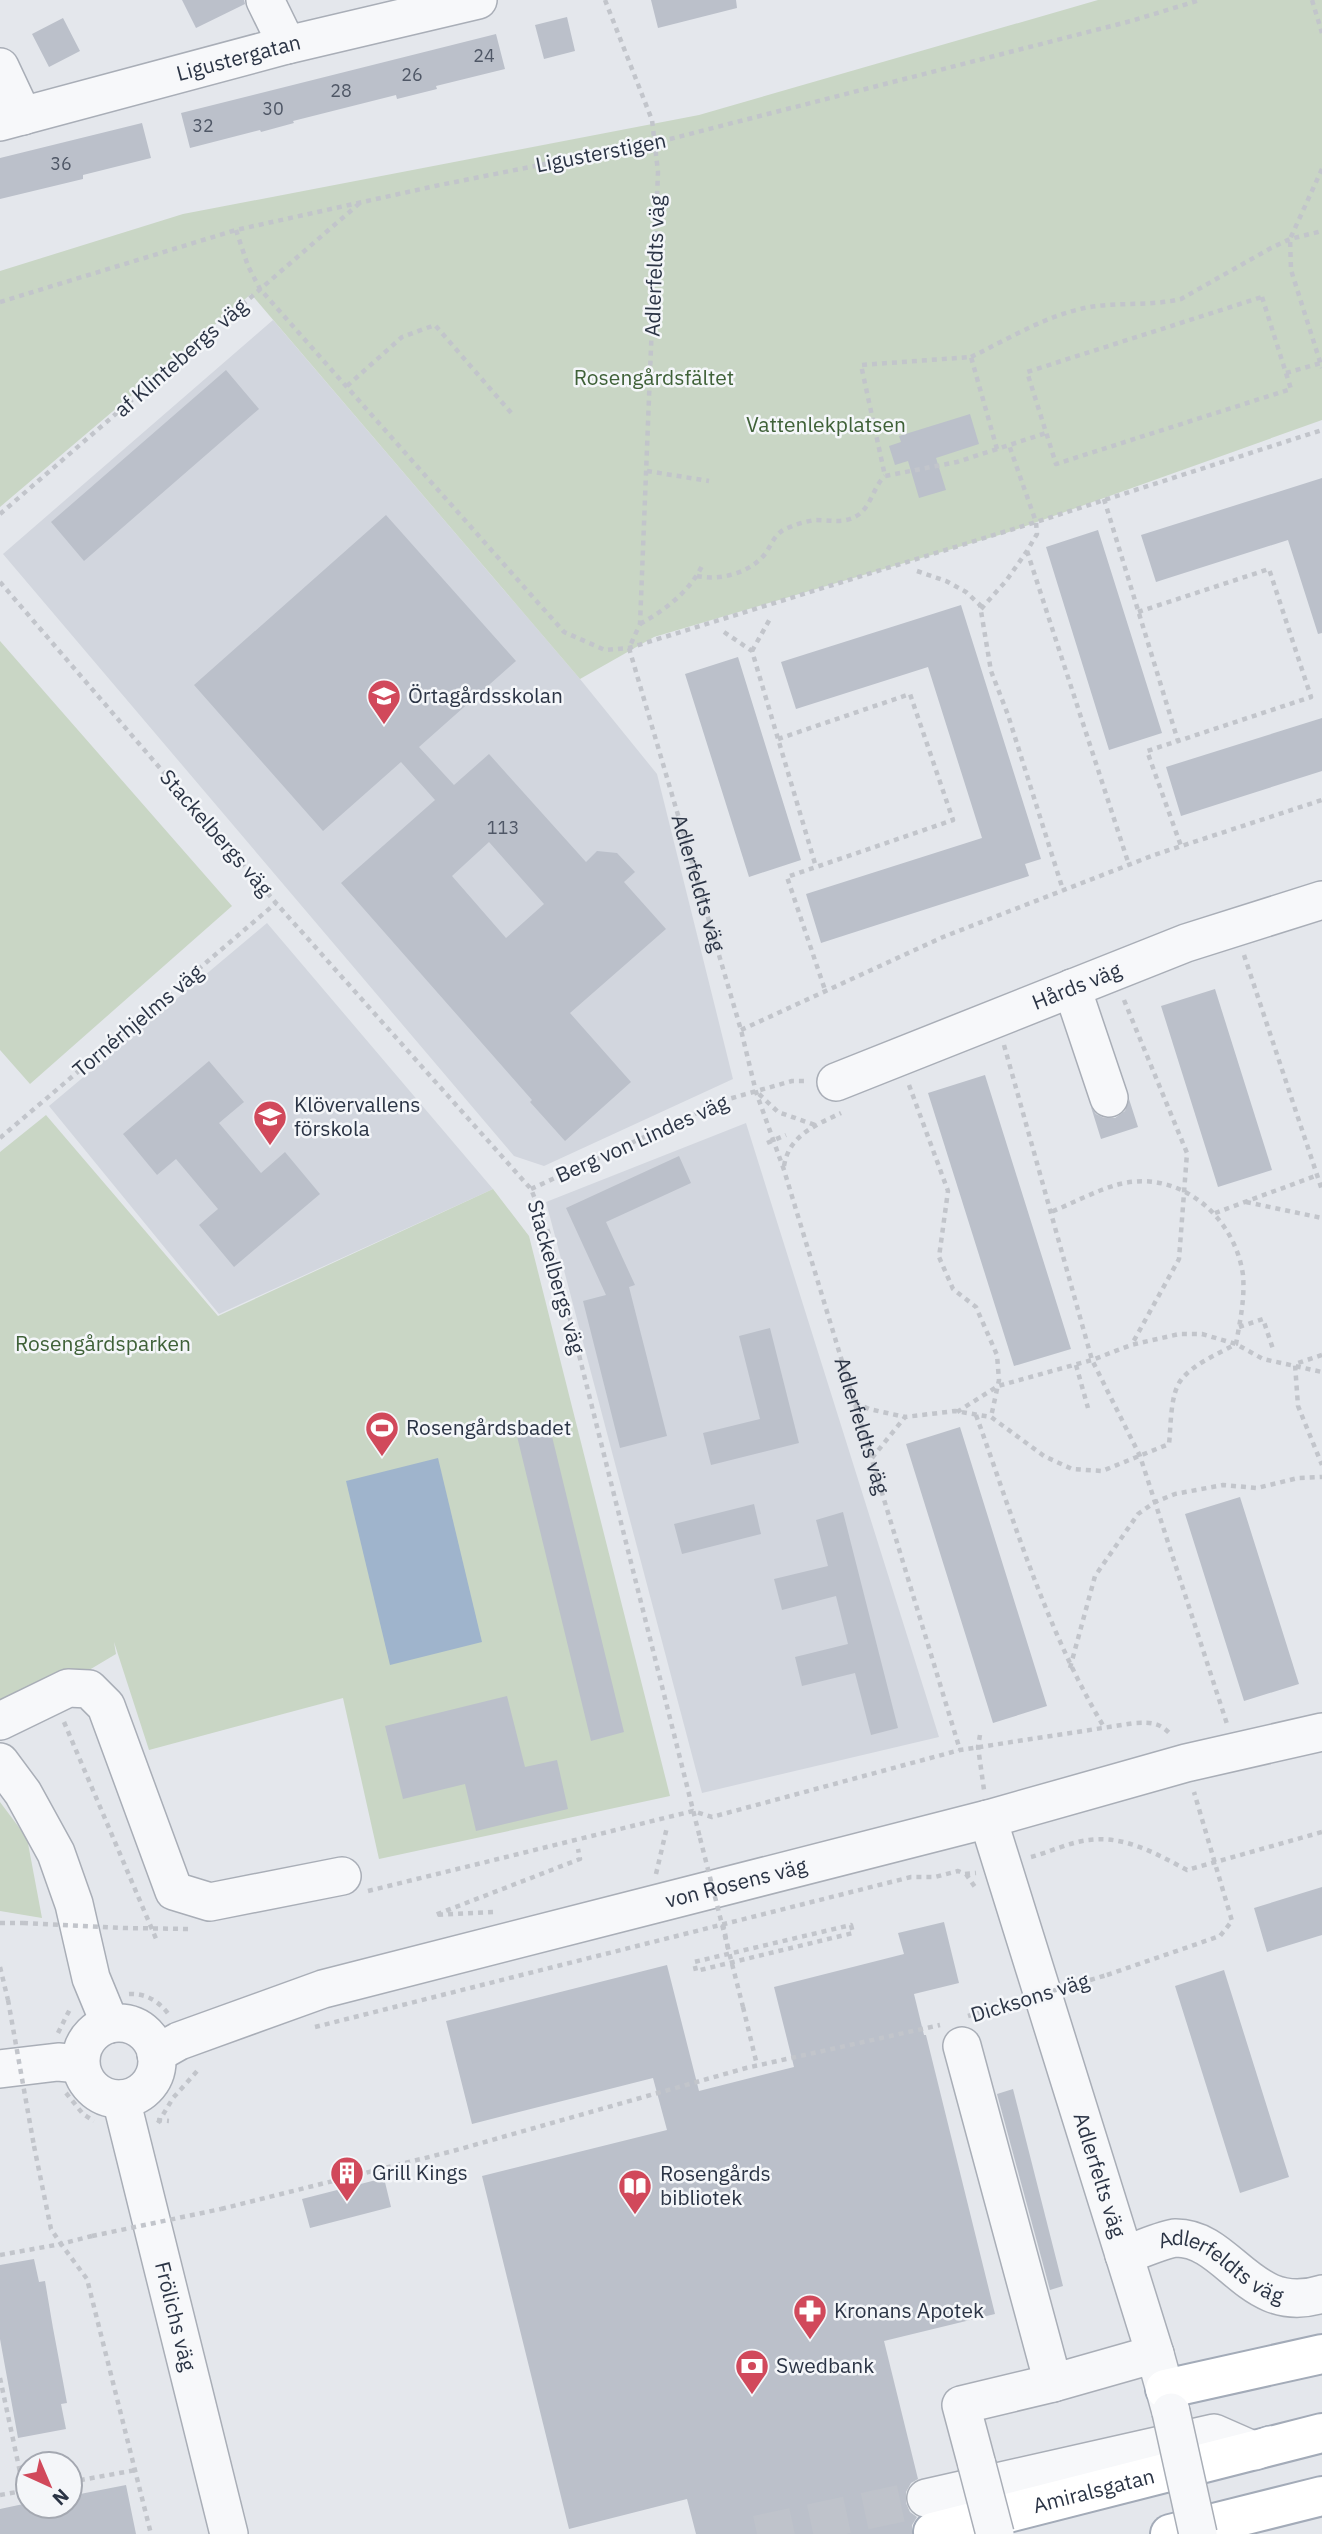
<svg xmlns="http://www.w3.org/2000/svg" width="1322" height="2534" font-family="'IBM Plex Sans',sans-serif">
<rect width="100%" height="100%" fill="#e4e7ec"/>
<path fill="#d2d6de" d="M273 320 580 679 657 774 733 1079 544 1166 514 1156 3 554Z
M267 923 493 1189 219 1314 49 1106Z
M746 1123 939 1737 702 1793 546 1202Z"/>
<path fill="#c9d6c5" d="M1098 0H1322V420L1006 533 654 637 580 679 251 294 0 507V271L183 214 699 115Z
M0 641 232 906 30 1084 0 1050Z
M46 1115 218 1316 493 1189 529 1236 670 1796 379 1859 343 1698 149 1750 114 1642 116 1654 0 1723V1152Z
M0 1802 27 1838 42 1918 0 1911Z"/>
<path fill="#9fb4cc" d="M438 1458 482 1642 390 1665 346 1481Z"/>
<path fill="#bbc0ca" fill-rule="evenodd" d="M182 0H244L245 4 196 28Z
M651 0H736L737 8 658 28Z
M567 17 575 51 544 59 535 25Z
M63 18 80 51 49 67 32 34Z
M496 34 505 69 436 86 437 89 397 99 396 95 293 121 294 123 261 132 260 130 190 148 181 113Z
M142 123 151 158 83 175V179L0 199V158Z
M226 370 259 409 84 561 51 522Z
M970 414 979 444 936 458 946 490 919 498 908 461 895 465 889 446 901 442 899 436Z
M1322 478V633L1318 634 1288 540 1156 582 1141 535Z
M386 515 516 661 419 747 454 785 489 754 586 862 597 851 617 853 635 872 624 882 666 929 570 1013 631 1082 565 1141 530 1102 532 1100 341 883 435 800 401 762 323 831 194 685ZM489 842 544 904 506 938 452 876Z
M1098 530 1162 733 1109 750 1046 547Z
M961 605 1041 859 1025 864 1029 876 821 943 806 894 982 838 928 667 796 709 781 662Z
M738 657 801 860 749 877 685 674Z
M1322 718V771L1181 816 1166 767Z
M1215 989 1272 1170 1218 1187 1161 1006Z
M209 1061 244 1102 219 1123 261 1173 285 1152 320 1194 234 1267 199 1225 218 1209 176 1159 157 1175 123 1134Z
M985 1075 1071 1349 1014 1366 928 1093Z
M1129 1099 1138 1127 1101 1139 1091 1107 1096 1114 1104 1118H1115L1125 1111Z
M679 1156 691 1183 606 1222 635 1285 629 1287 667 1436 620 1448 583 1301 606 1295 566 1208Z
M770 1328 799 1443 711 1465 703 1433 760 1419 739 1336Z
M549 1424 624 1732 591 1741 516 1432Z
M960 1427 1047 1706 993 1723 906 1444Z
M1240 1497 1299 1684 1244 1701 1185 1514Z
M754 1504 761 1534 682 1554 674 1524Z
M843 1512 898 1728 871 1735 855 1673 802 1686 795 1657 848 1644 836 1596 782 1610 774 1579 828 1566 816 1520Z
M507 1696 525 1767 557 1760 568 1809 476 1831 465 1784 403 1799 385 1726Z
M1322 1887V1935L1267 1952 1254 1908Z
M944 1922 959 1983 914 1994 924 2035H926L995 2314 884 2341 918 2479 911 2483 906 2492V2503L910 2512 917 2517 912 2525V2534H696L687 2499 569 2529 482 2176 667 2130 653 2078 472 2124 446 2021 667 1965 699 2091 794 2067 774 1987 904 1954 898 1933Z
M1224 1970 1289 2177 1240 2193 1175 1986Z
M1013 2089 1063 2286 1050 2290 997 2094Z
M384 2178 391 2207 310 2228 302 2199Z
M34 2259 39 2282 45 2281 53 2328 67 2403 61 2404 66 2429 18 2438 0 2339V2265Z
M126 2485 136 2534H0V2509L28 2503V2506H70V2496Z"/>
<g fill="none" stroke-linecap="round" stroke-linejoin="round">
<path stroke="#bfc3cb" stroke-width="37" stroke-dasharray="37 18" stroke-linecap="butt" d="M757 2534 926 2498"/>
<g stroke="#a9aeb7" stroke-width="40">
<g id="minor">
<path d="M265 0 287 45"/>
<path d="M0 67 23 116"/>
<path id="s2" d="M0 122 287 45 478 0"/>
<path d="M1072 988 1109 1098"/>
<path id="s3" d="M836 1082 1186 943 1322 900"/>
<path d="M0 1721 68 1688 89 1689 106 1706 174 1891 210 1902 342 1876"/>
<path d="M0 1762 23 1793 56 1853 74 1904 91 1978 110 2024"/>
<path id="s4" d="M988 1819 1155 2354 1171 2412"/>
<circle cx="119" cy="2061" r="38"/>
<path d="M962 2046 1053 2383"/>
<path id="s5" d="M156 2054 179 2041 323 1989 988 1819 1186 1763 1322 1732"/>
<path d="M0 2069 58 2062 80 2064"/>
<path id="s6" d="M121 2099 229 2534"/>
<path id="s7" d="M1124 2255C1138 2251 1163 2239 1176 2238 1230 2238 1250 2317 1322 2294"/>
<path d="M977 2465 961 2405 1053 2383 1155 2354"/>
<path d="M926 2498 1214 2433 1255 2451 1270 2445"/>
</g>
</g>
<g stroke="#a3abb8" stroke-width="42">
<g id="major">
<path d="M1165 2389 1322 2354"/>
<path id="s8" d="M933 2532 1322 2433"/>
<path d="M1170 2534 1322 2496"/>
</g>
</g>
<g stroke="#c2c5cb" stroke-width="4.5" stroke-dasharray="5 5" stroke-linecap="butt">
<path id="s1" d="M605 0 652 120 658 172 640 624 629 648 741 1030 756 1092 784 1170 960 1750"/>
<path d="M1312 0 1322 33"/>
<path d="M1322 169 1290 239 1291 270 1322 368"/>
<path d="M236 230 248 266 260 289 564 632 605 650 629 648 1036 522 1322 430"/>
<path d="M1262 297 1291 389 1056 464 1027 372Z"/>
<path d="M0 302 236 230 435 186 670 139 1131 21 1200 0"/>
<path d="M971 357C1006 340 1042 318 1080 309 1113 301 1148 307 1181 299L1271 248 1290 239 1322 231"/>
<path d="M1286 373 1321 363"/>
<path d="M347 386 402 337 435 325 513 415"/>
<path d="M997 449 957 462 885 476 861 365 971 357 997 449 1046 433"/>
<path d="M647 471 709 481"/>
<path d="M1104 499 1178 741 1147 751 1181 846"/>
<path d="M0 514 361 202"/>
<path d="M1027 551 1129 865"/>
<path d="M917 571 946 581 966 592 980 605 991 671 1008 715 1063 890"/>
<path d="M697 576C720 581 750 573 765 554 772 544 774 535 785 529 794 525 806 521 816 520 831 520 845 524 858 515 872 505 873 487 885 476"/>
<path d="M0 582 276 903 531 1189 548 1231 700 1838"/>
<path d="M981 609 1006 581 1027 551 1037 534 1036 522 1009 445"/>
<path d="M1138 612 1269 569 1311 697 1178 741"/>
<path d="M640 624C665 610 689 592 702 566"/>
<path d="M724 632 752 651 816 867"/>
<path d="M752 651 771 617"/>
<path d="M778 739 910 694 953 820 787 877 825 990"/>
<path d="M1244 955 1322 1190"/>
<path d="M1124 1000 1187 1153 1179 1259 1132 1344"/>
<path d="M741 1030 943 937 1154 855 1322 800"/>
<path d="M1004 1045 1092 1360 1140 1456 1227 1724"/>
<path d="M909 1085 948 1191 939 1257 953 1289 976 1307 997 1355 999 1380 991 1417"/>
<path d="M759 1094 778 1112 815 1125"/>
<path d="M0 1138 276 903"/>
<path d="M767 1143 786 1135"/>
<path d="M784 1166C789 1135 816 1125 841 1113"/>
<path d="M531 1189 725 1100 792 1081H807"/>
<path d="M1246 1202 1322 1218"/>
<path d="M1215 1213 1318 1175"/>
<path d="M1239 1327 1263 1319 1273 1349"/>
<path d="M1322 1355 1295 1364 1298 1406 1322 1465"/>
<path d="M1076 1365 1088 1408"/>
<path d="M855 1403 869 1409 905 1417"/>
<path d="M957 1412 998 1386 1092 1360 1131 1345 1179 1334H1202L1236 1344 1263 1359 1322 1372"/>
<path d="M976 1415C1014 1520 1046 1630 1104 1727"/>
<path d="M872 1458 905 1417 955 1411 991 1417 1044 1456 1072 1469 1102 1471 1169 1444C1171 1427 1170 1394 1181 1380 1193 1364 1218 1354 1236 1344 1240 1321 1245 1299 1243 1275 1235 1217 1180 1169 1120 1184 1097 1190 1073 1203 1051 1212"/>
<path d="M1070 1668 1095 1576 1138 1514 1155 1502 1175 1494 1223 1485 1257 1488 1298 1478 1322 1477"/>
<path d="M64 1722 157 1941"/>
<path d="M980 1735 978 1747 984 1790"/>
<path d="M1031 1857C1050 1852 1070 1842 1089 1840 1124 1835 1157 1854 1187 1870L1322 1832"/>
<path d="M656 1874 667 1827"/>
<path d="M966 1874 977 1890"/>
<path d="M368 1891 693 1811 712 1817 960 1750 1135 1723C1152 1722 1161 1723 1172 1736"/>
<path d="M493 1912 435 1915 580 1859 578 1849"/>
<path d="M0 1923H23"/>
<path d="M723 1924 729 1953"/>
<path d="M851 1925 853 1933 696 1971 694 1962Z"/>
<path d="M123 1928 191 1929"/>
<path d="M0 1967 8 2000"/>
<path d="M1107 1975 1220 1936 1232 1921 1194 1792"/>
<path d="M129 1994C146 1993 160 2002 169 2015"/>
<path d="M743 2007 757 2065"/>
<path d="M968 2016 994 2008"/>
<path d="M315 2027 911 1877H935L958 1871 965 1874 976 1873"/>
<path d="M58 2033 71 2007"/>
<path d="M66 2093 83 2114 94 2121"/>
<path d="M157 2120 169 2121"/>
<path d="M158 2123 173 2098 199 2069"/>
<path d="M34 2146 51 2229 61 2244 92 2236"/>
<path d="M221 2209 453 2151 746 2068 940 2025"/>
<path d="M0 2255 61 2244 87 2279 151 2534"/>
<path d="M0 2378 24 2491"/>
<path d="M70 2482 136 2470"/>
<path d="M0 2495 28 2490"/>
</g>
<use href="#minor" stroke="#f7f8fa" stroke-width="37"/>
<use href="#major" stroke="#fff" stroke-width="38"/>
<g stroke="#a9aeb7" stroke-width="40" stroke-linecap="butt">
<path id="minor-bridge" d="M1171 2412 1198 2534
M977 2465 995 2534"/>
</g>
<path stroke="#c2c5cb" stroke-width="4.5" stroke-dasharray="5 5" stroke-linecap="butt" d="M700 1838 743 2007
M23 1923 123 1928
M8 2000 34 2146
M994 2008 1107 1975
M92 2236 221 2209"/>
<use href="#minor-bridge" stroke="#f7f8fa" stroke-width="37"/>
</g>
<defs>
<g id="school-pin" transform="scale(1.75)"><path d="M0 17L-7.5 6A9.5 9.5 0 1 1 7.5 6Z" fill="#d1495b" stroke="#f4f6f9"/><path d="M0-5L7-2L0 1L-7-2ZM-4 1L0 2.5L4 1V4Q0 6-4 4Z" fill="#fff"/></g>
<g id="stadium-pin" transform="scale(1.75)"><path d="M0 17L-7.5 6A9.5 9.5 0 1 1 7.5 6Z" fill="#d1495b" stroke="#f4f6f9"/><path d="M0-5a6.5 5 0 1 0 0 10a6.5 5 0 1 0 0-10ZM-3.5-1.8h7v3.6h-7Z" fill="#fff"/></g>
<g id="building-pin" transform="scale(1.75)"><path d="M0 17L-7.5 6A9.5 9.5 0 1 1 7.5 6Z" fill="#d1495b" stroke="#f4f6f9"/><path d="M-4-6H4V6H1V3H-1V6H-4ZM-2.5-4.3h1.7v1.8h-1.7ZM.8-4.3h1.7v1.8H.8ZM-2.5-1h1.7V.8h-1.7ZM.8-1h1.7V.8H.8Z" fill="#fff"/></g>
<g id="library-pin" transform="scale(1.75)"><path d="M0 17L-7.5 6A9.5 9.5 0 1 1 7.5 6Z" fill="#d1495b" stroke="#f4f6f9"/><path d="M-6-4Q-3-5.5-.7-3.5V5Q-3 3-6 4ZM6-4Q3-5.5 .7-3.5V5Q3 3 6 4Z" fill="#fff"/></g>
<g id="pharmacy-pin" transform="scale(1.75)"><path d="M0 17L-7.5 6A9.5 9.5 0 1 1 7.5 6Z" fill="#d1495b" stroke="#f4f6f9"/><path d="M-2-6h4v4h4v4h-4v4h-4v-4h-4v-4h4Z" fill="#fff"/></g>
<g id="bank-pin" transform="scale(1.75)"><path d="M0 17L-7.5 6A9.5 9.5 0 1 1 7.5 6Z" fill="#d1495b" stroke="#f4f6f9"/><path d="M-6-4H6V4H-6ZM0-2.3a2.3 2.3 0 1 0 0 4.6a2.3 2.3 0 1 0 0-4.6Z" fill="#fff"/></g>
</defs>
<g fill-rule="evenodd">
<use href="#school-pin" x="384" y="696"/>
<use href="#school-pin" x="270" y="1117"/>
<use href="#stadium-pin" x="382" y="1428"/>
<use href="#building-pin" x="347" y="2173"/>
<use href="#library-pin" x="635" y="2186"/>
<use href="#pharmacy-pin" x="810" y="2311"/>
<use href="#bank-pin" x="752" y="2366"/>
</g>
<g text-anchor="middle" stroke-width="5" stroke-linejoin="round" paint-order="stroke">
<g font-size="18" fill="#4f5766">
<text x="484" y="62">24</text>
<text x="412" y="81">26</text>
<text x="341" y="97">28</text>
<text x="273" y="115">30</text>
<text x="203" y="132">32</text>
<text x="61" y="170">36</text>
<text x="503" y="834">113</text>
</g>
<g font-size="21" fill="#2b3445" stroke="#f4f6f9">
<text dy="7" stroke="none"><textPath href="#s2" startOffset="247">Ligustergatan</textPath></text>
<text transform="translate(601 153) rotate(-11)" y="7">Ligusterstigen</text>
<text transform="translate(655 266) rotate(-88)" y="7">Adlerfeldts väg</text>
<text transform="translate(181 358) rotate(-41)" y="7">af Klintebergs väg</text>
<text transform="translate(216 833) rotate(49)" y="7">Stackelbergs väg</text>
<text dy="7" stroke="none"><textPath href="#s1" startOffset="905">Adlerfeldts väg</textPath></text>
<text dy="7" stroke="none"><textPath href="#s3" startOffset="259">Hårds väg</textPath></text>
<text transform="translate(138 1021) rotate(-40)" y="7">Tornérhjelms väg</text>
<text transform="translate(642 1139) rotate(-24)" y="7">Berg von Lindes väg</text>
<text transform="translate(556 1277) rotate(74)" y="7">Stackelbergs väg</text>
<text dy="7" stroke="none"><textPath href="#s1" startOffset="1472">Adlerfeldts väg</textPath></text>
<text dy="7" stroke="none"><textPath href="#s5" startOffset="606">von Rosens väg</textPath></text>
<text transform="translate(1030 1998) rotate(-17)" y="7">Dicksons väg</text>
<text dy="7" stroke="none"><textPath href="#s4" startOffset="373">Adlerfelts väg</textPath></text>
<text dy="7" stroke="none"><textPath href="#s7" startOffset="108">Adlerfeldts väg</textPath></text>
<text dy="7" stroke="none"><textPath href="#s6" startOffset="224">Frölichs väg</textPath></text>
<text dy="7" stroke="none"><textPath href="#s8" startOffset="166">Amiralsgatan</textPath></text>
</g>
<g font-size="21" fill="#3f6138" stroke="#f4f6f9">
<text x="654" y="385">Rosengårdsfältet</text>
<text x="826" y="432">Vattenlekplatsen</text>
<text x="103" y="1351">Rosengårdsparken</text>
</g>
<g font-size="21" fill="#2b3445" stroke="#f4f6f9" text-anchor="start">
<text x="408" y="703">Örtagårdsskolan</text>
<text x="294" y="1112">Klövervallens<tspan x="294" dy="24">förskola</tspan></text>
<text x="406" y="1435">Rosengårdsbadet</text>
<text x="372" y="2180">Grill Kings</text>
<text x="660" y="2181">Rosengårds<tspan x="660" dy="24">bibliotek</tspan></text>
<text x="834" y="2318">Kronans Apotek</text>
<text x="776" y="2373">Swedbank</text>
</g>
</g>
<g transform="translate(49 2485) rotate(136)"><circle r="33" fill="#f4f6f9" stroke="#a4a8b1" stroke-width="2"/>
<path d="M0-5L12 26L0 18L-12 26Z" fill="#d1495b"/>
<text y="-10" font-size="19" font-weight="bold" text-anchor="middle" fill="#2b3445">N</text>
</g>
</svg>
